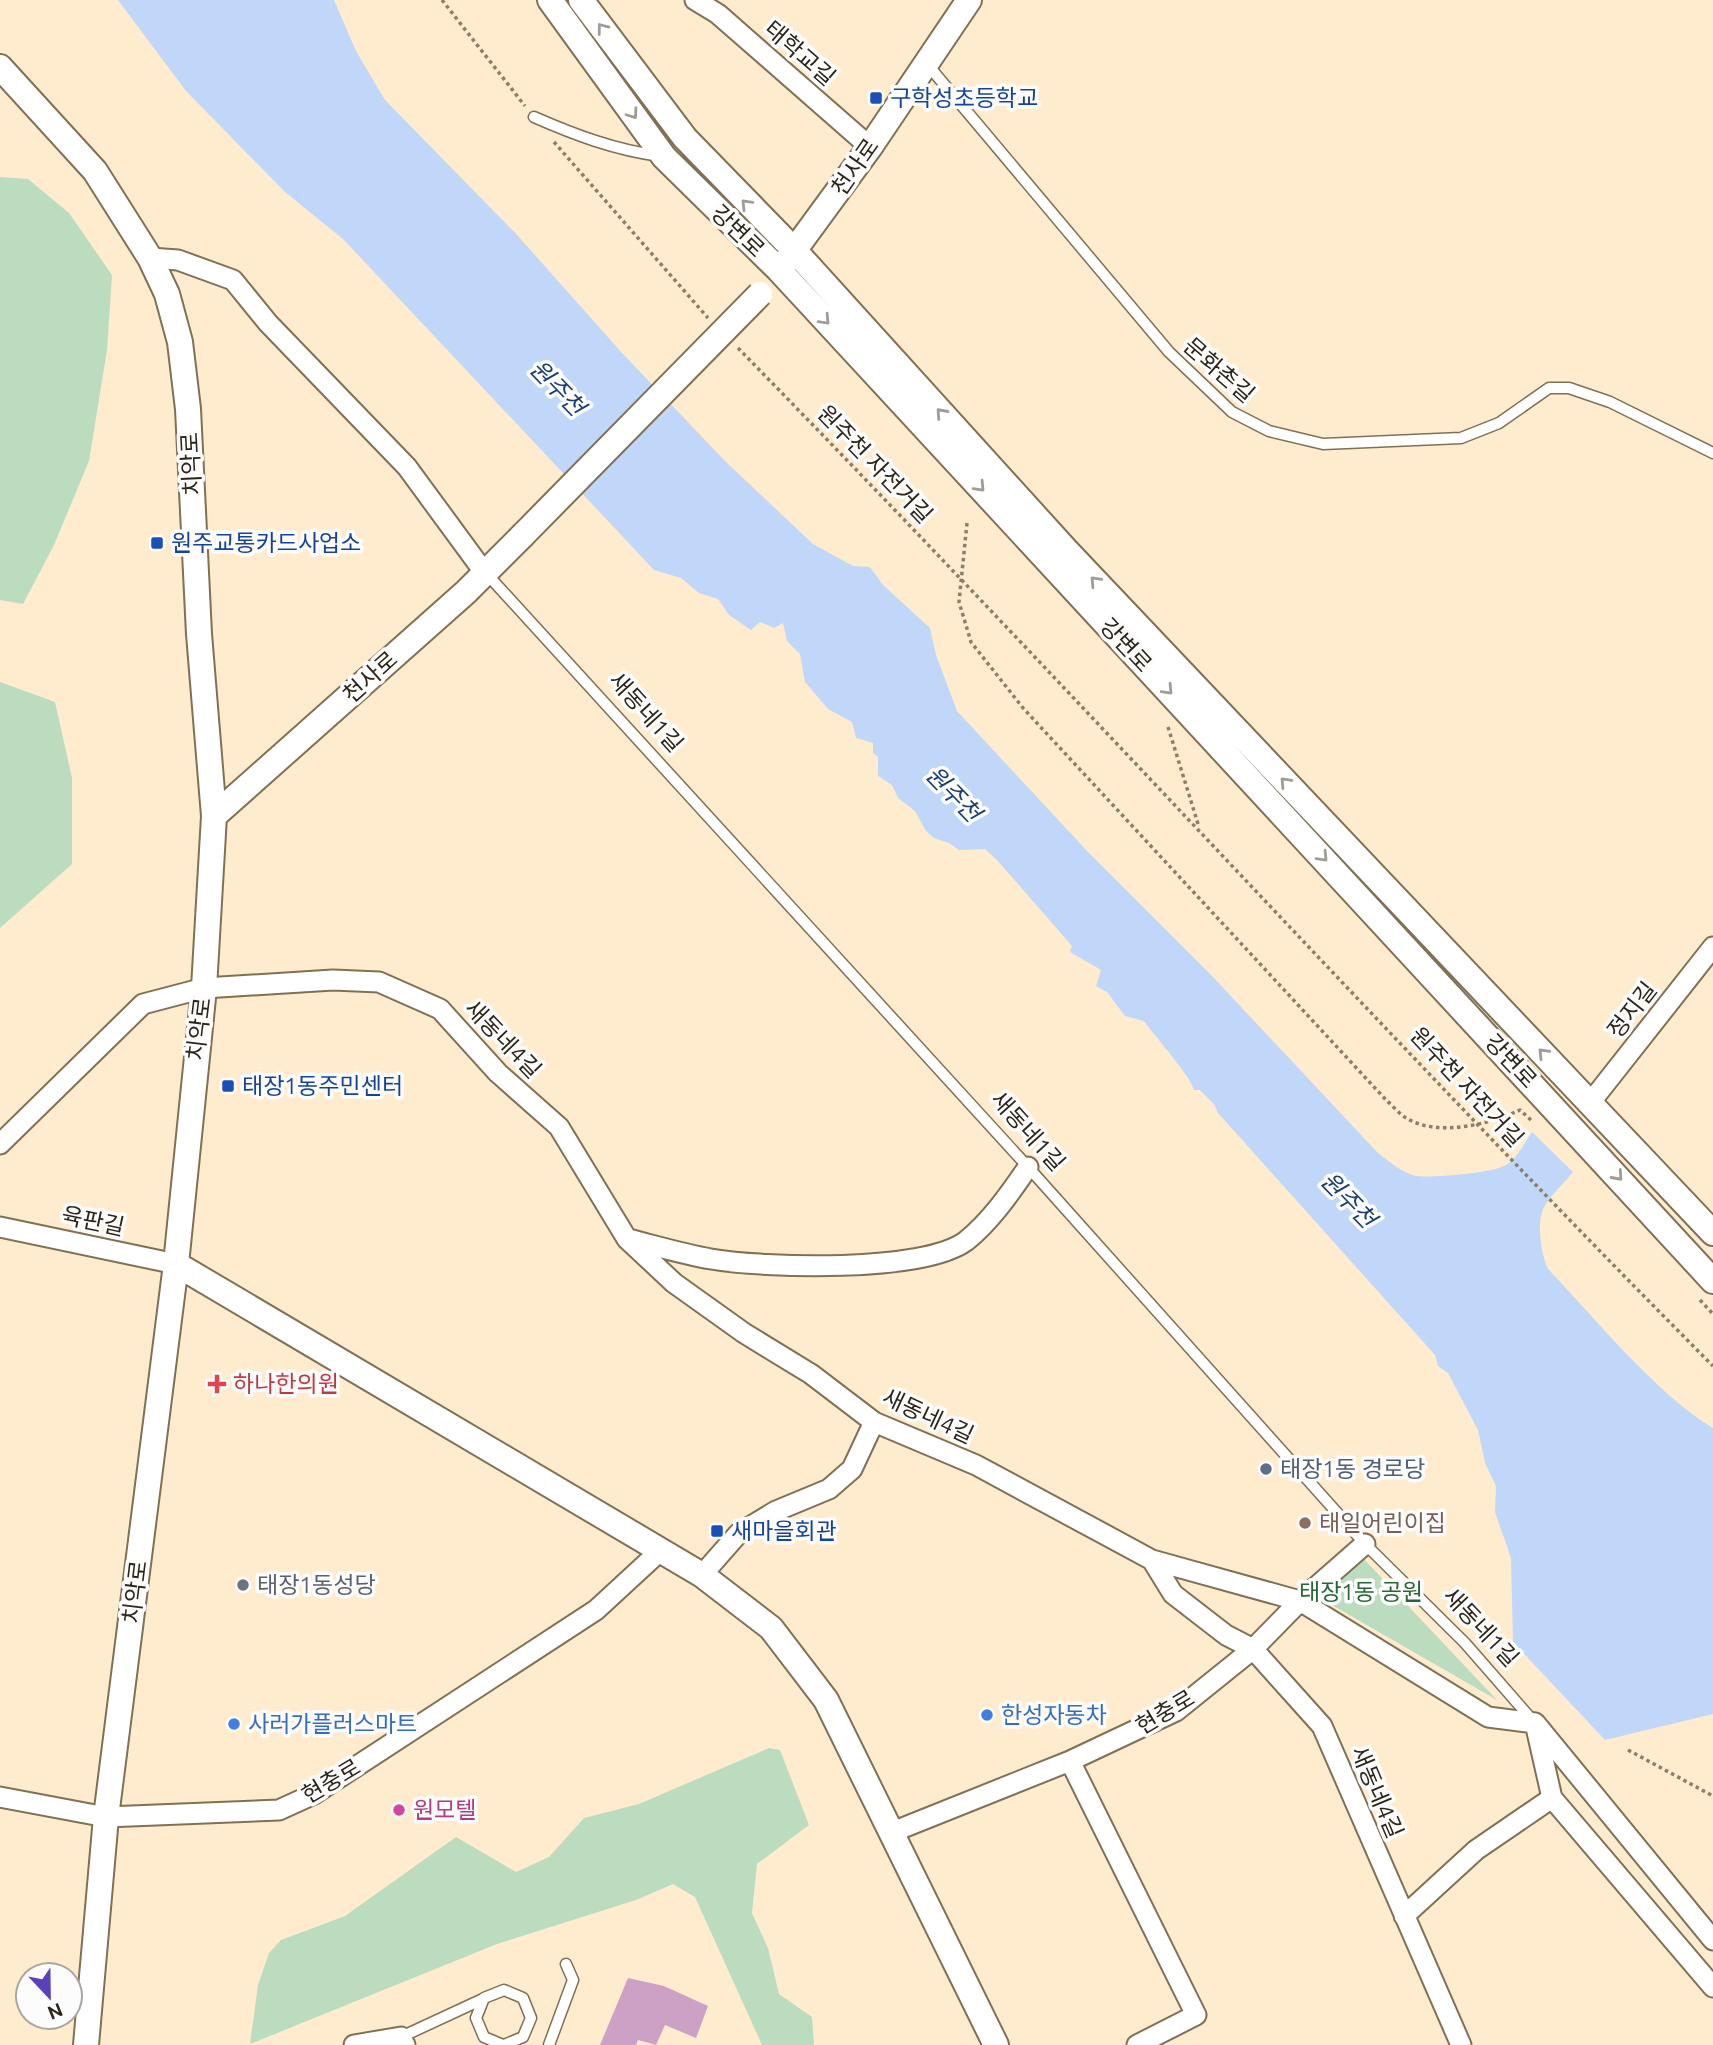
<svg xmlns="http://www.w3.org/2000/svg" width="1713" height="2045" font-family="Ubuntu,'Noto Sans KR',sans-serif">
<rect width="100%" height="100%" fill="#ffecce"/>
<path fill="#bbdcbf" d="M0 177 28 179 69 213 112 275 107 350 89 461 54 545 23 604 0 600Z
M0 682 55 702 72 778V864L0 928Z
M1361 1556 1497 1700 1318 1597Z
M769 1748 780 1750 809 1825 757 1864 752 1913 768 1948 779 1994 812 2017 814 2045H762L695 1897 673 1884 636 1900 497 1944 250 2044 258 1985 269 1953 281 1940 345 1916 456 1837 516 1872 549 1857 584 1818 639 1804Z"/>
<path fill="#c0d7fa" d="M118 0H334L356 51 385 100 518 236 623 354 726 462 813 544 853 566 870 567 883 585 930 628 936 655 957 711 1088 852 1213 977 1378 1153C1389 1161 1402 1173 1416 1176 1432 1178 1490 1173 1504 1166 1517 1160 1524 1143 1532 1132L1573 1172C1564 1183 1551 1195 1544 1207 1536 1222 1541 1254 1548 1269 1595 1318 1656 1394 1713 1428V1714L1605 1740 1513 1642 1511 1558 1495 1512 1496 1486 1485 1463 1478 1430 1448 1373 1438 1366 1435 1355 1218 1113 1214 1104 1200 1090H1194C1190 1075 1156 1038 1144 1021L1125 1016 1107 992 1096 986 1101 970 1070 952 1072 946 997 860 985 849 959 850 949 843 934 838 926 831 915 811 898 798 892 785 878 776V757L873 753V743L856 738 852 722 828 709 805 682 800 654 787 641 783 623 774 628 760 622 751 630 729 615 718 599 699 593 681 578 654 570 343 239 285 192 186 91Z"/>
<path fill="#cca1c5" d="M628 1978 664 1986 708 2006 696 2038 665 2025 656 2045 638 2040 636 2045H600Z"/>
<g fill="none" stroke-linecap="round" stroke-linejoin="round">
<g stroke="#807056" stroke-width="13">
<path id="service" d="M927 64 1169 352 1232 412 1269 431 1323 444 1461 438 1499 423 1549 388H1569L1610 402 1713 453
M534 117C575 135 615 150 660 156
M485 572 1028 1167 1365 1544 1465 1643 1534 1722
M401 2037 483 1999
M503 2045 484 2037 476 2018 484 1998 504 1990 523 1998 531 2018 523 2037 504 2045
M549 2045 573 1980 566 1964"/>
</g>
<g stroke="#807056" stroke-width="23">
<path id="minor" d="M695 0 718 14 870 147
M150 258 178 260 233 280 268 323 407 467 484 572
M1590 1103 1713 947
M0 1144 143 1004 204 988 333 980 379 982 440 1009 498 1073 559 1127 627 1239 674 1283 744 1333 811 1374 874 1422 976 1465 1152 1560 1173 1594 1226 1635 1253 1649 1322 1726 1461 2045
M0 1227 176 1264
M628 1239C656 1246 683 1254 711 1259 764 1268 923 1273 966 1241 990 1222 1011 1192 1028 1167
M1152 1560 1300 1601 1488 1717 1535 1723
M702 1575 738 1534 776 1511 829 1489 852 1469 874 1422
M1535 1723 1552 1798 1713 1987
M1536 1724 1713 1940
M1070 1761 1196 2015 1137 2045
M0 1797 106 1817 279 1810 314 1794 596 1610 660 1551
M890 1833 1070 1761 1176 1711 1253 1649 1300 1601 1365 1544
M1404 1916 1476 1850 1552 1798
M354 2045 401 2037 405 2045"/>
</g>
<g stroke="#807056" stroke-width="28">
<path id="tertiary" d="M550 0 664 157 779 270 1713 1281
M581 0 685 138 795 251 1066 550 1713 1233
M0 67 95 171 150 258 167 294 180 342 188 409 199 634 214 816 204 988 176 1264 106 1817 86 2045
M785 263 870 147 969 0
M214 816 466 592 522 536
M176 1264 702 1575 771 1628 826 1700 996 2045"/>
</g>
<path stroke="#8b7f6b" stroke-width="3.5" stroke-dasharray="3.5 3.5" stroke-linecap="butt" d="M442 0 525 106
M554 142 708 318
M738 348C1067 684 1382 1033 1713 1366
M967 523 959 602 971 642 1023 708 1387 1101C1393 1106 1400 1115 1408 1119 1439 1137 1490 1124 1520 1110L1532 1121
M1168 727 1199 827
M1700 1300 1713 1314
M1628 1750 1713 1796"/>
<use href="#service" stroke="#fff" stroke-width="10"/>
<use href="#minor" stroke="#fff" stroke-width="19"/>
<use href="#tertiary" stroke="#fff" stroke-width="24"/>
<g stroke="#807056" stroke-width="28" stroke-linecap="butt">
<path id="tertiary-bridge" d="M522 536 760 294"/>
</g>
<use href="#tertiary-bridge" stroke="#fff" stroke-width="24"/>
</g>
<defs><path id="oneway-chevron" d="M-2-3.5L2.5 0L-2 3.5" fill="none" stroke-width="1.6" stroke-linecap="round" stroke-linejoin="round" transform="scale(1.75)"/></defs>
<g stroke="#a09d98">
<use href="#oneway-chevron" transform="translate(602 28) rotate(-127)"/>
<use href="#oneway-chevron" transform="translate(633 114) rotate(54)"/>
<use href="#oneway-chevron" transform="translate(746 204) rotate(-134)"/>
<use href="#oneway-chevron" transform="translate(825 320) rotate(47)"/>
<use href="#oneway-chevron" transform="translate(941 413) rotate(-132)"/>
<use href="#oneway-chevron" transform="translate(980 487) rotate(47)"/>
<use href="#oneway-chevron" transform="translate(1095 581) rotate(-133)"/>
<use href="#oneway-chevron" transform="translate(1168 690) rotate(47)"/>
<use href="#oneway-chevron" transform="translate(1285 782) rotate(-133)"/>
<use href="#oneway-chevron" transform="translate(1323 857) rotate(47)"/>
<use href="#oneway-chevron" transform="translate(1543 1053) rotate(-134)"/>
<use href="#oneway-chevron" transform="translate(1618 1176) rotate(48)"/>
</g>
<g fill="#1a4fb4" stroke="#fcfcfc" stroke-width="2.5">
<rect x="869" y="91" width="14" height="14" rx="3.5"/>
<rect x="150" y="536" width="14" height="14" rx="3.5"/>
<rect x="221" y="1079" width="14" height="14" rx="3.5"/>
<rect x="710" y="1524" width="14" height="14" rx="3.5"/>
</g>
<path fill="#e0444e" stroke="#fcfcfc" stroke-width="2.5" d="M213.5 1373.5h7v7h7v7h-7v7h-7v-7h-7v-7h7z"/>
<circle fill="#5c6f8a" stroke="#fcfcfc" stroke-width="2.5" cx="1266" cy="1469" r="7"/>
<circle fill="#8d6e63" stroke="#fcfcfc" stroke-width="2.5" cx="1305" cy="1523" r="7"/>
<circle fill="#6b7280" stroke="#fcfcfc" stroke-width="2.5" cx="243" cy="1585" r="7"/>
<g fill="#3f7fe0" stroke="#fcfcfc" stroke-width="2.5">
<circle cx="987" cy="1715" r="7"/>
<circle cx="234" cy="1724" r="7"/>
</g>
<circle fill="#d1479c" stroke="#fcfcfc" stroke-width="2.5" cx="399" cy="1810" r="7"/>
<g text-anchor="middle" stroke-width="7" stroke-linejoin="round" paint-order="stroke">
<g font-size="23" fill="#2c251a" stroke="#fcfcfc">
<text transform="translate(800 53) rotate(41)" y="8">태학교길</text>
<text transform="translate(855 167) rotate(-55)" y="8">천사로</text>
<text transform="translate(738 231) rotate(44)" y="8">강변로</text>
<text transform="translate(1219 370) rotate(41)" y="8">문화촌길</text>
<text transform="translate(191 464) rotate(-93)" y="8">치악로</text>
<text transform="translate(875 464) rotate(46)" y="8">원주천 자전거길</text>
<text transform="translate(1126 645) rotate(47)" y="8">강변로</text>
<text transform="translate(370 677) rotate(-42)" y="8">천사로</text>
<text transform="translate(646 712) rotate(48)" y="8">새동네1길</text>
<text transform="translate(1632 1010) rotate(-52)" y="8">정지길</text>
<text transform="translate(199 1029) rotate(-83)" y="8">치악로</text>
<text transform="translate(503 1039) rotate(46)" y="8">새동네4길</text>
<text transform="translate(1511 1061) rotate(47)" y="8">강변로</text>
<text transform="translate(1467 1087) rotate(47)" y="8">원주천 자전거길</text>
<text transform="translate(1028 1131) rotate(48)" y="8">새동네1길</text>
<text transform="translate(93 1221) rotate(12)" y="8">육판길</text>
<text transform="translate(928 1416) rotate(25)" y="8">새동네4길</text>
<text transform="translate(135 1592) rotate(-83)" y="8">치악로</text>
<text transform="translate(1481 1627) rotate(47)" y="8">새동네1길</text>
<text transform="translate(1165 1712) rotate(-31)" y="8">현충로</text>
<text transform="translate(331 1781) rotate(-31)" y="8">현충로</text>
<text transform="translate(1377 1792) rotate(67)" y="8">새동네4길</text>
</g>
<g font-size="23" fill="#164399" stroke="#fcfcfc" text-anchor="start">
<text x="890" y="106">구학성초등학교</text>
<text x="171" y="551">원주교통카드사업소</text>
<text x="242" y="1094">태장1동주민센터</text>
<text x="731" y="1539">새마을회관</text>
</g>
<g font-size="23" fill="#be3a42" stroke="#fcfcfc" text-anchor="start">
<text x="233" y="1392">하나한의원</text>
</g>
<g font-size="23" fill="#4e5e75" stroke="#fcfcfc" text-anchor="start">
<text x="1280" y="1477">태장1동 경로당</text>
</g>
<g font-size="23" fill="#785e54" stroke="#fcfcfc" text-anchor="start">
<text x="1319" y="1531">태일어린이집</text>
</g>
<g font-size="23" fill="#5b616d" stroke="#fcfcfc" text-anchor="start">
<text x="257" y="1593">태장1동성당</text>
</g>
<g font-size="23" fill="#296637" stroke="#fcfcfc">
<text x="1361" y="1600">태장1동 공원</text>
</g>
<g font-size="23" fill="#366cbe" stroke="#fcfcfc" text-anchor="start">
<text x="1001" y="1723">한성자동차</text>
<text x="248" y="1732">사러가플러스마트</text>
</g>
<g font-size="23" fill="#b23c85" stroke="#fcfcfc" text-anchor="start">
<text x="413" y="1818">원모텔</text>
</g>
<g font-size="24" font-style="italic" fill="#1c3e72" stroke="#fcfcfc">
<text transform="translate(557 388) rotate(46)" y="8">원주천</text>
<text transform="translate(953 794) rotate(46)" y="8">원주천</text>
<text transform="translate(1348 1200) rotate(46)" y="8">원주천</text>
</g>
</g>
<g transform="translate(49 1996) rotate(158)"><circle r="33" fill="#fcfcfc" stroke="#a9a6a2" stroke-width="2"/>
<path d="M0-5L12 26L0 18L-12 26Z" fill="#5a41b9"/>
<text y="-10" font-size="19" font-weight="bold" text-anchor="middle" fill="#2c251a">N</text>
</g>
</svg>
